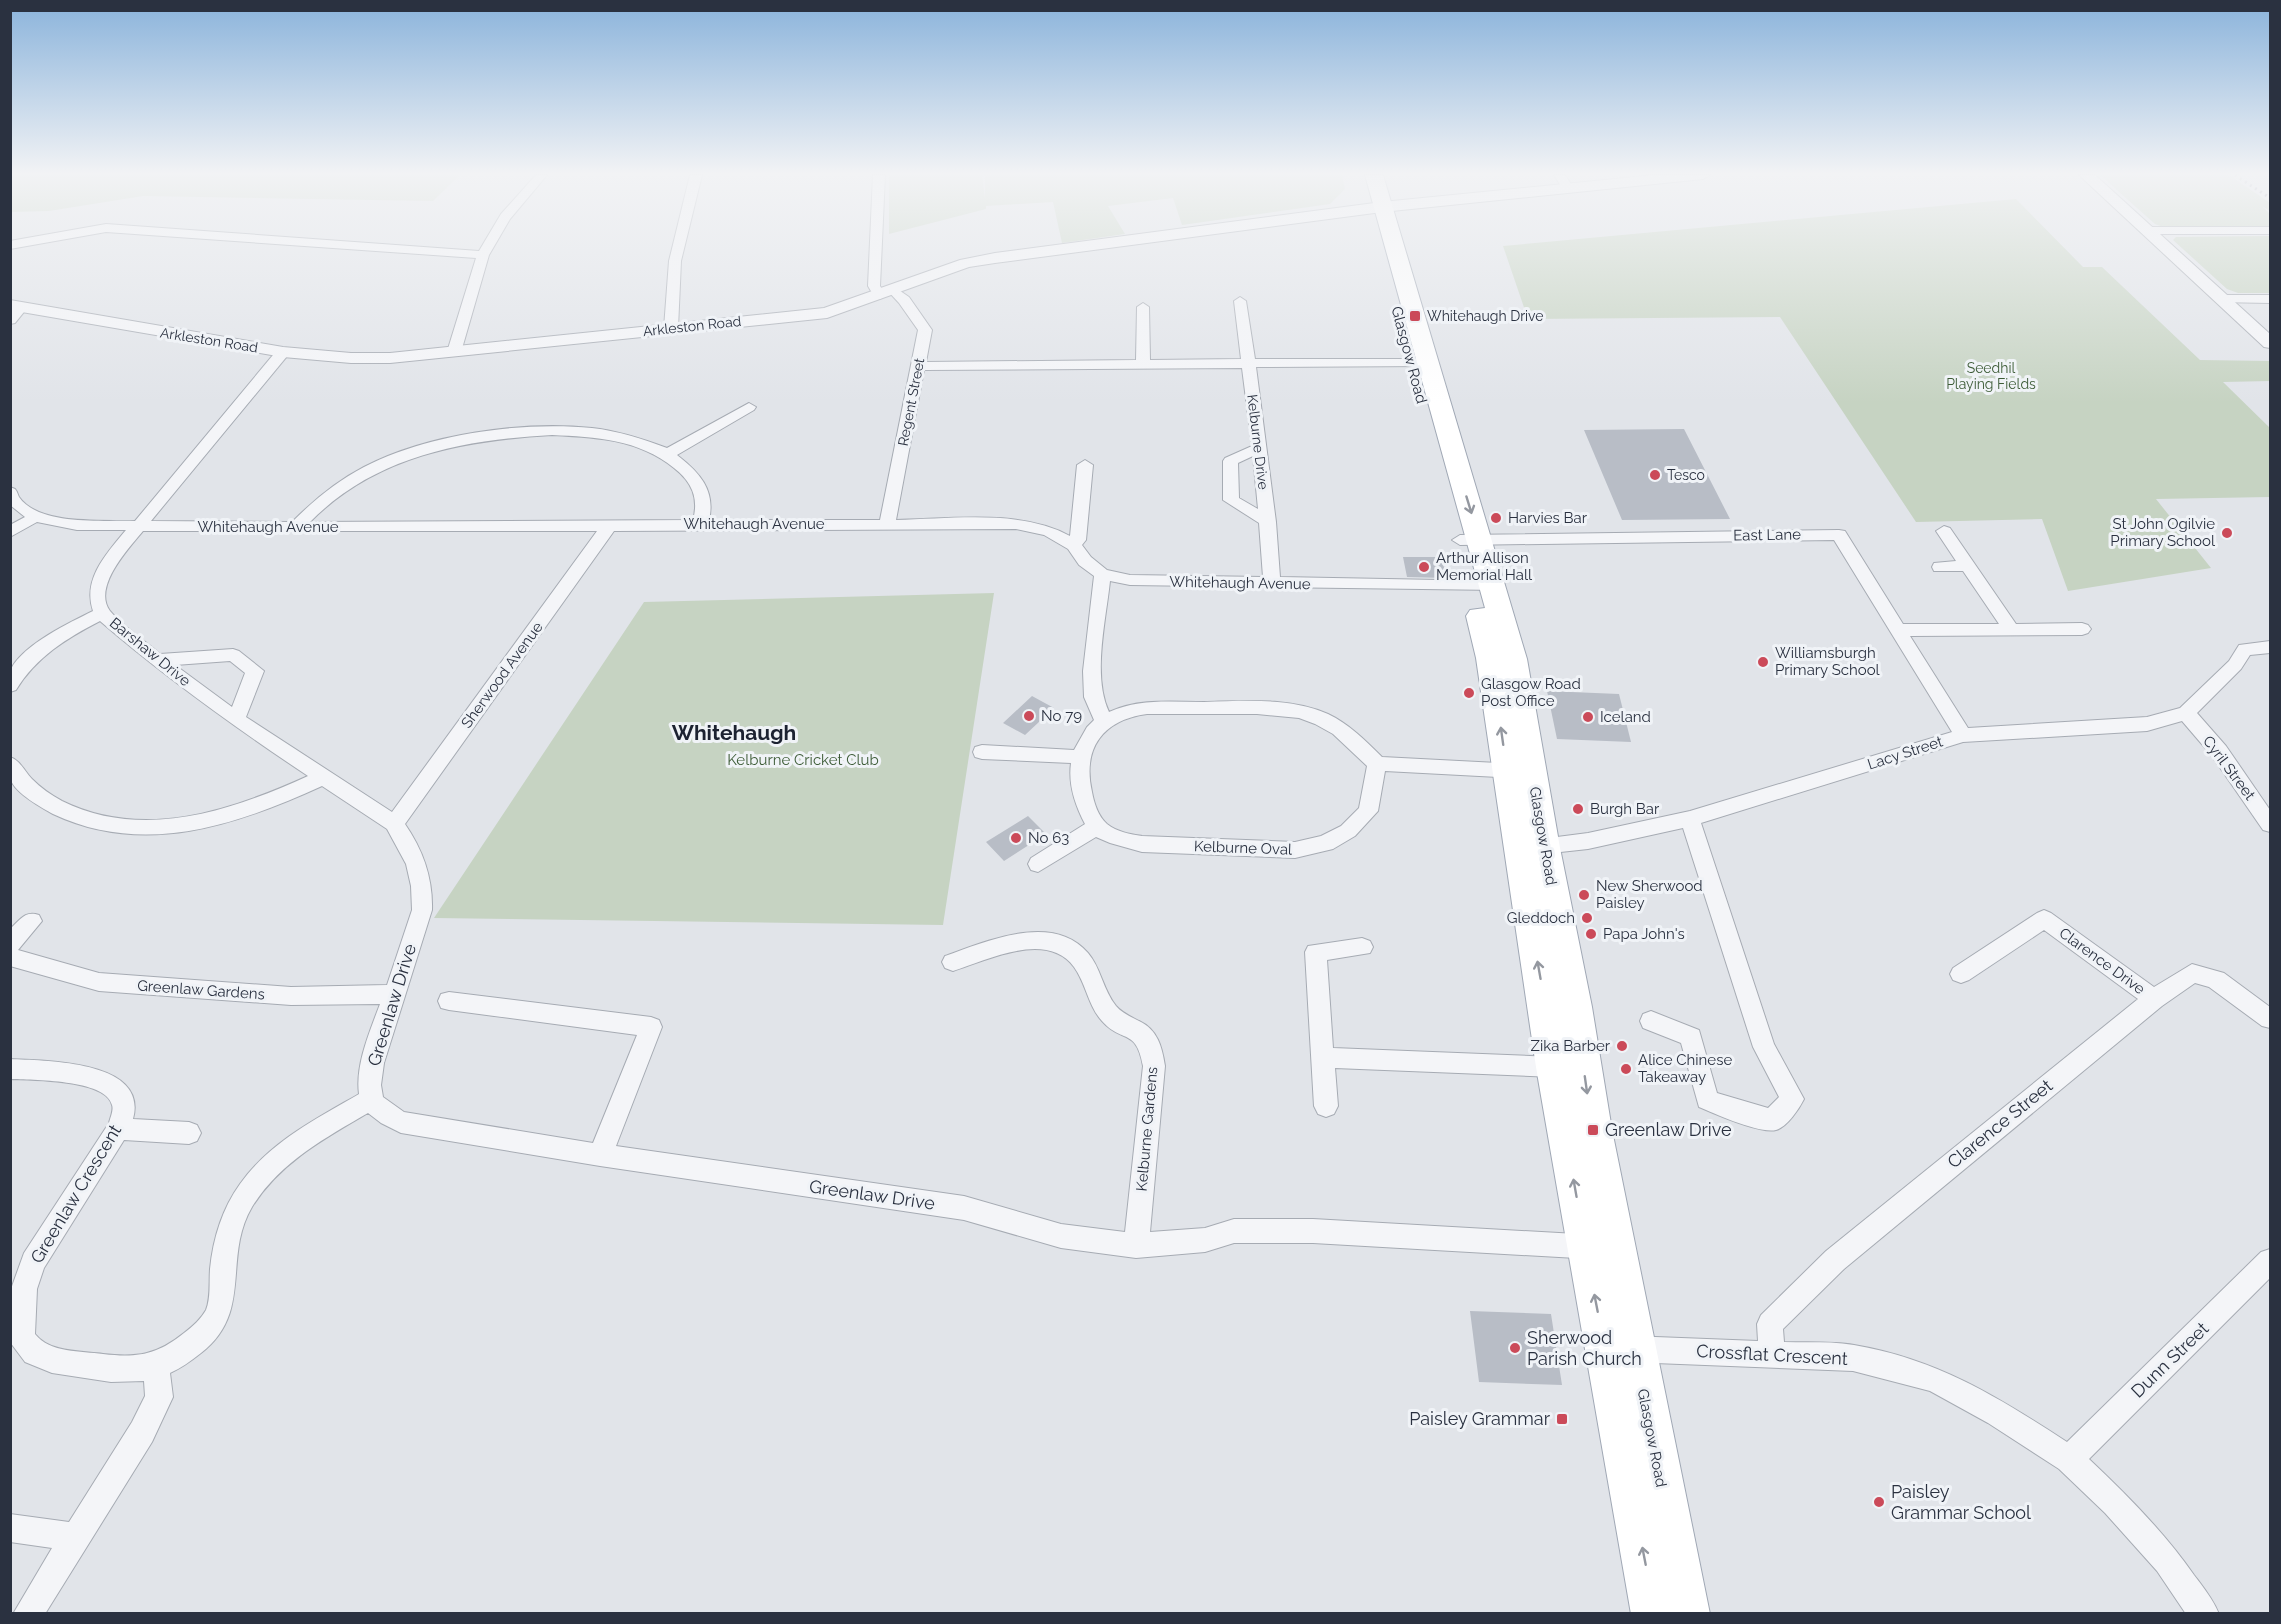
<svg xmlns="http://www.w3.org/2000/svg" width="2281" height="1624" font-family="Raleway,sans-serif">
<rect width="100%" height="100%" fill="#e1e4e9"/>
<path fill="#c6d3c2" d="M11 175H460L433 201 143 196 49 211 11 212Z
M889 175H982L985 198V175H1342L1345 189 1330 204 1182 225 1173 198 1108 206 1125 234 1062 243 1053 202 986 206V209L889 234Z
M2100 175H2229L2270 203V211L2262 206 2270 214V227H2163L2155 224Z
M2016 199 2083 267H2102L2200 360 2270 361V381L2223 382 2270 428V497L2156 499 2211 568 2068 591 2042 519 1916 522 1780 317 1528 319 1503 246Z
M2270 236V293H2238L2227 289 2173 240 2176 237Z
M994 593 943 925 434 918 644 602Z"/>
<path fill="#b8bdc6" d="M1684 429 1730 519 1622 520 1584 430Z
M1403 557H1441L1447 578 1407 577Z
M1547 691 1619 694 1631 742 1557 739Z
M1032 696 1054 708 1025 735 1003 723Z
M1028 816 1046 834 1004 861 986 842Z
M1470 1311 1551 1314 1562 1385 1479 1382Z"/>
<g fill="none" stroke-linecap="round" stroke-linejoin="round">
<g stroke="#a6abb3" stroke-width="2">
<path id="minor" d="M536 175H547L510 219 489 255 461 352 454 356 447 352 476 258 106 232 10 249V241L106 224 479 251 501 214Z
M690 175H702L681 261 678 328 671 332 664 328 669 261Z
M873 175H885L880 286 886 295 880 299 875 298 868 286Z
M1554 175H1565L1574 189 1572 191H1564Z
M2148 227H2270V234H2144V228Z
M893 286 909 297 932 330 926 362 1136 360 1137 307 1143 303 1149 307 1150 360 1241 359 1234 301 1240 297 1246 301 1255 359H1431L1433 362 1431 365 1426 366 1256 367 1276 522 1280 577 1492 581 1498 582 1500 586 1498 590 1130 585 1110 581C1106 620 1092 676 1109 712 1140 698 1171 702 1204 702 1245 701 1290 697 1328 714 1349 724 1366 741 1382 757L1517 764 1524 766 1526 771 1524 776 1517 778 1385 771 1378 811 1355 836 1333 849 1295 858 1142 852 1110 843 1096 837 1038 872 1031 870 1028 864 1031 858 1085 824C1075 805 1068 785 1071 763L982 759 975 757 973 752 975 747 982 745 1074 750 1087 727 1094 720 1084 697 1083 671 1094 576 1079 565 1068 549 1044 535 1016 529 614 531 405 824C423 850 433 878 432 910L384 1063 381 1085 383 1097 404 1112 593 1143 637 1035 449 1010 441 1008 438 1001 441 994 449 992 651 1017 659 1020 662 1027 616 1146 964 1196 1061 1224 1125 1232 1143 1066C1136 1027 1122 1044 1102 1021 1088 1006 1086 983 1074 967 1047 930 987 960 953 971L945 968 942 962 945 956C987 941 1053 912 1088 953 1101 968 1103 990 1116 1006 1122 1013 1131 1017 1139 1021 1158 1030 1162 1047 1165 1066L1150 1232 1205 1228 1234 1219H1313L1594 1235 1603 1238 1607 1247 1603 1256 1594 1259 1313 1243H1234L1205 1252 1136 1258 1061 1248 964 1220 600 1166 401 1133 381 1123 368 1113C325 1138 279 1163 252 1207 222 1258 254 1312 201 1353 191 1361 181 1368 170 1373L173 1397 152 1442 45 1614H13L52 1548 10 1542V1514L69 1522 132 1422 145 1396 144 1381 111 1382 52 1373 25 1362 10 1342 11 1289 24 1253 109 1123C110 1118 114 1110 112 1105 106 1079 31 1080 10 1079V1059C46 1061 149 1060 133 1119L189 1122 197 1125 201 1133 197 1141 189 1144 124 1140 44 1268 37 1289 35 1334C50 1353 81 1351 103 1354 137 1358 157 1355 184 1333 192 1327 201 1319 206 1310 211 1298 209 1282 210 1269 213 1239 222 1209 240 1184 270 1142 316 1119 359 1094 355 1065 370 1031 380 1004L291 1005 99 991 10 966V929C20 920 25 910 39 915L42 921 18 950 99 973 291 987 387 985 412 910 411 886 406 864 387 829 322 786C237 825 144 857 53 814 42 808 15 793 11 780 8 774 10 763 10 757 20 760 25 772 32 779 41 788 51 795 62 801 143 841 231 811 308 776 236 728 166 678 100 621 67 638 36 657 16 690L10 692C10 685 9 674 11 669 24 644 69 623 93 611 82 579 107 553 126 530H77L37 522 10 537V525L25 517 10 505V487L15 489C17 491 18 495 19 497 39 526 103 520 135 521L278 349H288L290 352 288 355 151 521 292 522C314 500 337 481 364 467 427 434 522 421 592 428 619 431 643 439 667 448L749 403 756 407 754 410 677 455C699 472 716 490 709 520H880L918 330 899 303 887 290ZM1242 368 1252 446 1225 458 1223 461V500L1259 523 1263 577 1130 575 1107 570 1091 557 1082 545 1086 540 1093 465 1085 460 1077 465 1070 536C1022 509 951 519 896 520L924 370ZM552 435C596 437 638 439 674 468 692 482 699 498 693 520L310 522C375 456 463 440 552 435ZM1253 456 1258 509 1239 498 1238 463ZM143 531H597L392 812 246 717 264 671 239 651 233 649 160 654C144 640 123 627 110 611 92 587 129 548 143 531ZM230 661 245 673 232 707 175 665ZM1147 714H1257L1299 718 1315 724 1333 734 1367 766 1359 808 1341 826 1321 836 1295 842 1142 836C1130 834 1117 832 1107 824 1098 816 1094 803 1092 792 1082 748 1103 720 1147 714Z
M2222 295H2270V303L2217 302 2216 299 2217 296Z
M22 303 28 307 15 323 10 324V312L17 304Z
M1944 526 1950 528 2016 624 2082 623 2088 625 2091 629 2088 633 2082 635 1910 636 1968 728 2147 717 2180 708 2229 661 2239 645 2270 641V653L2250 655 2241 669 2197 713 2226 746 2270 810V832L2263 830 2212 756 2182 721 2147 731 1963 742 1701 823 1774 1044 1804 1099C1799 1109 1787 1127 1776 1130 1760 1134 1715 1114 1699 1107L1681 1043 1643 1028 1640 1021 1643 1014 1651 1011 1699 1030 1717 1093 1768 1108 1779 1097 1753 1047 1683 828 1588 849 1533 855 1526 853 1523 847 1526 841 1588 833 1690 811 1952 732 1834 540 1460 545 1452 540 1460 535 1839 530 1845 531 1903 624H1999L1963 571H1934L1932 567 1934 563 1956 561 1936 531Z
M2044 910 2051 913 2154 987 2192 964 2224 973 2270 1007V1028L2262 1026 2209 987 2195 983 2162 1006 1844 1269 1783 1329 1784 1342C1807 1343 1831 1341 1854 1345 1937 1359 1998 1397 2067 1442L2261 1252 2270 1249V1278L2089 1459C2127 1495 2164 1532 2194 1575 2203 1587 2213 1599 2219 1614H2186L2157 1571 2105 1513 2059 1469 1988 1423 1930 1391 1853 1371 1630 1362 1621 1358 1617 1349 1621 1340 1630 1336 1758 1341 1757 1324 1761 1315 1826 1251 2138 999 2044 930 1969 980 1961 983 1953 980 1950 974 1953 968 2037 913Z
M1362 938 1370 941 1373 947 1370 953 1327 960 1333 1048 1554 1057 1562 1060 1565 1067 1562 1074 1554 1077 1335 1068 1338 1106 1334 1114 1326 1117 1318 1114 1314 1106 1305 952 1308 946Z"/>
</g>
<g stroke="#a6abb3" stroke-width="2">
<path id="tertiary" d="M1655 175H1710L1703 179 1382 212 995 263 969 267 827 318 390 363H351L283 357 10 310V300L283 347 351 353H390L824 308 960 260 995 253 1382 202Z
M2079 175H2095L2270 334V348L2264 347Z"/>
</g>
<g stroke="#a0a8b5" stroke-width="2">
<path id="primary" d="M1365 175H1383L1527 659 1560 848 1592 1007 1612 1130 1710 1614H1631L1536 1067 1476 658 1466 616 1470 610 1485 608Z"/>
</g>
<use href="#minor" fill="#f4f5f8" fill-rule="evenodd"/>
<use href="#tertiary" fill="#f4f5f8" fill-rule="evenodd"/>
<use href="#primary" fill="#fff" fill-rule="evenodd"/>
<path stroke="#7b8392" stroke-width="3" stroke-dasharray="2 4" stroke-linecap="butt" d="M2235 175 2270 198"/>
</g>
<defs><path id="oneway-shaft" d="M-6 0H5M1.5-3L5.5 0L1.5 3" fill="none" stroke-width="1.6" stroke-linecap="round" stroke-linejoin="round" transform="scale(1.5)"/></defs>
<g stroke="#9498a0">
<use href="#oneway-shaft" transform="translate(1469 505) rotate(73)"/>
<use href="#oneway-shaft" transform="translate(1502 736) rotate(-98)"/>
<use href="#oneway-shaft" transform="translate(1539 970) rotate(-100)"/>
<use href="#oneway-shaft" transform="translate(1586 1085) rotate(82)"/>
<use href="#oneway-shaft" transform="translate(1575 1188) rotate(-100)"/>
<use href="#oneway-shaft" transform="translate(1596 1303) rotate(-101)"/>
<use href="#oneway-shaft" transform="translate(1644 1556) rotate(-101)"/>
</g>
<linearGradient id="sky" x2="0" y2="1"><stop stop-color="#8ab3db"/><stop offset="0.43" stop-color="#f2f3f5"/><stop offset="1" stop-color="#f2f3f5" stop-opacity="0"/></linearGradient>
<rect width="2281" height="403" fill="url(#sky)"/>
<g fill="#cb4a59" stroke="#f0f3f7" stroke-width="2">
<rect x="1409" y="310" width="12" height="12" rx="3"/>
<circle cx="1655" cy="475" r="6"/>
<circle cx="1496" cy="518" r="6"/>
<circle cx="2227" cy="533" r="6"/>
<circle cx="1424" cy="567" r="6"/>
<circle cx="1763" cy="662" r="6"/>
<circle cx="1469" cy="693" r="6"/>
<circle cx="1029" cy="716" r="6"/>
<circle cx="1588" cy="717" r="6"/>
<circle cx="1578" cy="809" r="6"/>
<circle cx="1016" cy="838" r="6"/>
<circle cx="1584" cy="895" r="6"/>
<circle cx="1587" cy="918" r="6"/>
<circle cx="1591" cy="934" r="6"/>
<circle cx="1622" cy="1046" r="6"/>
<circle cx="1626" cy="1069" r="6"/>
<rect x="1587" y="1124" width="12" height="12" rx="3"/>
<circle cx="1515" cy="1348" r="6"/>
<rect x="1556" y="1413" width="12" height="12" rx="3"/>
<circle cx="1879" cy="1502" r="6"/>
</g>
<g text-anchor="middle" stroke-width="6" stroke-linejoin="round" paint-order="stroke">
<g font-size="14" fill="#2a3140" stroke="#f0f3f7" text-anchor="start">
<text x="1427" y="321">Whitehaugh Drive</text>
<text x="1667" y="480">Tesco</text>
</g>
<g font-size="14" fill="#2a3140" stroke="#f0f3f7">
<text transform="translate(692 326) rotate(-6)" y="5">Arkleston Road</text>
<text transform="translate(209 340) rotate(9)" y="5">Arkleston Road</text>
<text transform="translate(911 402) rotate(-79)" y="5">Regent Street</text>
<text transform="translate(1258 442) rotate(83)" y="5">Kelburne Drive</text>
</g>
<g font-size="14" fill="#3d5c37" stroke="#f0f3f7">
<text x="1991" y="373">Seedhil<tspan x="1991" dy="16">Playing Fields</tspan></text>
</g>
<g font-size="15" fill="#2a3140" stroke="#f0f3f7">
<text transform="translate(1409 355) rotate(75)" y="5">Glasgow Road</text>
<text x="754" y="529">Whitehaugh Avenue</text>
<text x="268" y="532">Whitehaugh Avenue</text>
<text transform="translate(1767 535) rotate(-1)" y="5">East Lane</text>
<text transform="translate(1240 583) rotate(1)" y="5">Whitehaugh Avenue</text>
<text transform="translate(150 652) rotate(39)" y="5">Barshaw Drive</text>
<text transform="translate(502 675) rotate(-54)" y="5">Sherwood Avenue</text>
<text transform="translate(1905 753) rotate(-18)" y="5">Lacy Street</text>
<text transform="translate(2229 768) rotate(53)" y="5">Cyril Street</text>
<text transform="translate(1543 836) rotate(80)" y="5">Glasgow Road</text>
<text transform="translate(1243 848) rotate(2)" y="5">Kelburne Oval</text>
<text transform="translate(2102 961) rotate(36)" y="5">Clarence Drive</text>
<text transform="translate(201 990) rotate(4)" y="5">Greenlaw Gardens</text>
<text transform="translate(1147 1129) rotate(-85)" y="5">Kelburne Gardens</text>
<text transform="translate(1652 1438) rotate(79)" y="5">Glasgow Road</text>
</g>
<g font-size="15" fill="#2a3140" stroke="#f0f3f7" text-anchor="start">
<text x="1508" y="523">Harvies Bar</text>
<text x="2215" y="529" text-anchor="end">St John Ogilvie<tspan x="2215" dy="17">Primary School</tspan></text>
<text x="1436" y="563">Arthur Allison<tspan x="1436" dy="17">Memorial Hall</tspan></text>
<text x="1775" y="658">Williamsburgh<tspan x="1775" dy="17">Primary School</tspan></text>
<text x="1481" y="689">Glasgow Road<tspan x="1481" dy="17">Post Office</tspan></text>
<text x="1041" y="721">No 79</text>
<text x="1600" y="722">Iceland</text>
<text x="1590" y="814">Burgh Bar</text>
<text x="1028" y="843">No 63</text>
<text x="1596" y="891">New Sherwood<tspan x="1596" dy="17">Paisley</tspan></text>
<text x="1575" y="923" text-anchor="end">Gleddoch</text>
<text x="1603" y="939">Papa John's</text>
<text x="1610" y="1051" text-anchor="end">Zika Barber</text>
<text x="1638" y="1065">Alice Chinese<tspan x="1638" dy="17">Takeaway</tspan></text>
</g>
<g font-size="15" fill="#3d5c37" stroke="#f0f3f7">
<text x="803" y="765">Kelburne Cricket Club</text>
</g>
<g font-size="18" fill="#2a3140" stroke="#f0f3f7">
<text transform="translate(392 1005) rotate(-73)" y="6">Greenlaw Drive</text>
<text transform="translate(2000 1124) rotate(-39)" y="6">Clarence Street</text>
<text transform="translate(76 1194) rotate(-59)" y="6">Greenlaw Crescent</text>
<text transform="translate(872 1195) rotate(8)" y="6">Greenlaw Drive</text>
<text transform="translate(1772 1355) rotate(3)" y="6">Crossflat Crescent</text>
<text transform="translate(2170 1360) rotate(-44)" y="6">Dunn Street</text>
</g>
<g font-size="18" fill="#2a3140" stroke="#f0f3f7" text-anchor="start">
<text x="1605" y="1136">Greenlaw Drive</text>
<text x="1527" y="1344">Sherwood<tspan x="1527" dy="21">Parish Church</tspan></text>
<text x="1550" y="1425" text-anchor="end">Paisley Grammar</text>
<text x="1891" y="1498">Paisley<tspan x="1891" dy="21">Grammar School</tspan></text>
</g>
<g font-size="21" font-weight="bold" fill="#1c2231" stroke="#f0f3f7">
<text x="734" y="740">Whitehaugh</text>
</g>
</g>
<rect width="2281" height="1624" fill="none" stroke="#2a3140" stroke-width="24"/>
</svg>
